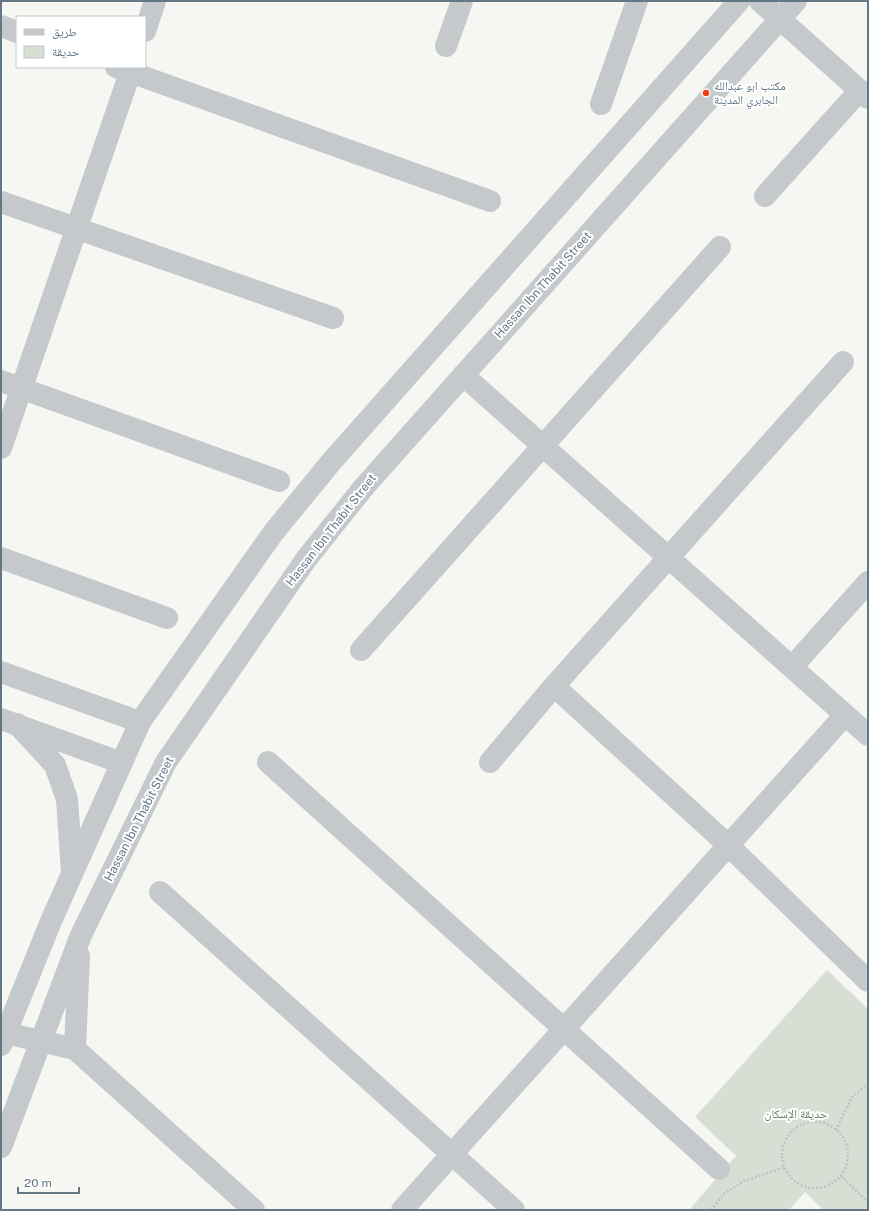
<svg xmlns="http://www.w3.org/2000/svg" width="869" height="1211" font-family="'Public Sans','Noto Naskh Arabic',sans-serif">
<rect width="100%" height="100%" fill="#f6f6f2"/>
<path fill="#d7ded3" d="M827 970 868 1009V1210H823L805 1192 789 1210H689L736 1156 695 1117Z"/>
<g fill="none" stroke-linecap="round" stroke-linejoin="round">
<path stroke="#bfc1c3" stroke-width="2.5" stroke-dasharray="2 2" stroke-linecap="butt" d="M782 1155a33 33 0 1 1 66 0a33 33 0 1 1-66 0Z
M836 1130 852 1097 868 1084
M841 1176 868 1202
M711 1210 724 1194 744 1181 785 1167"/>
<path stroke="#c5c9cc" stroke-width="22" d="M760 1 868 98
M1 26 17 32
M145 31 155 1
M446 46 462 1
M116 67 490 201
M601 104 637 1
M765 196 860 90
M1 202 333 318
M463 375 868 735
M1 381 279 481
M1 448 132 67
M1 558 167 618
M361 650 720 247
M792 667 868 582
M1 672 140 722
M554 686 728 845 868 981
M1 719 122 763
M17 724 55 765 67 799 72 872
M268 762 719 1169
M490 762 554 686 843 362
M160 892 514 1210
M1 1032 75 1049 254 1210
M1 1045 51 921 140 722 273 533 332 461 739 1
M75 1049 79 956
M1 1147 81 935 166 762 307 558 364 487 796 1
M402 1210 845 715"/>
</g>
<circle fill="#ef4119" stroke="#fff" stroke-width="1.5" cx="706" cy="93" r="4"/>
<g text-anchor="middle" stroke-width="4" stroke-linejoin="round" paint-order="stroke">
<g font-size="12" fill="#637785" stroke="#fff" text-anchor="start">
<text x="714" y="90">مكتب ابو عبدالله<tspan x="714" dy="14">الجابري المدينة</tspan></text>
</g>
<g font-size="12" fill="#637785" stroke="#fff">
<text transform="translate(543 285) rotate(-48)" y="4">Hassan Ibn Thabit Street</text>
<text transform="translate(331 530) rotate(-52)" y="4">Hassan Ibn Thabit Street</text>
<text transform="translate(139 819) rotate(-63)" y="4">Hassan Ibn Thabit Street</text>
</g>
<g font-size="12" fill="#687c62" stroke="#fff">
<text x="796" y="1118">حديقة الإسكان</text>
</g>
</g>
<rect width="869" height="1211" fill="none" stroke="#637785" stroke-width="4"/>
<rect x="16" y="16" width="130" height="52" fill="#ffffff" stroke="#c1c9ce"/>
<rect x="24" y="29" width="20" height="6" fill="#c5c9cc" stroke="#c1c9ce"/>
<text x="52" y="36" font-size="12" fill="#637785">طريق</text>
<rect x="24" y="46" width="20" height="12" fill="#d7ded3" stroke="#c1c9ce"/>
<text x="52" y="56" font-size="12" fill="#637785">حديقة</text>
<path d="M18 1187v6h61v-6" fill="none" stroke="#637785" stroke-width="2"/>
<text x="24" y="1187" font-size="12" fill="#637785" stroke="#ffffff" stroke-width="3" paint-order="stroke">20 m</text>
</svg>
